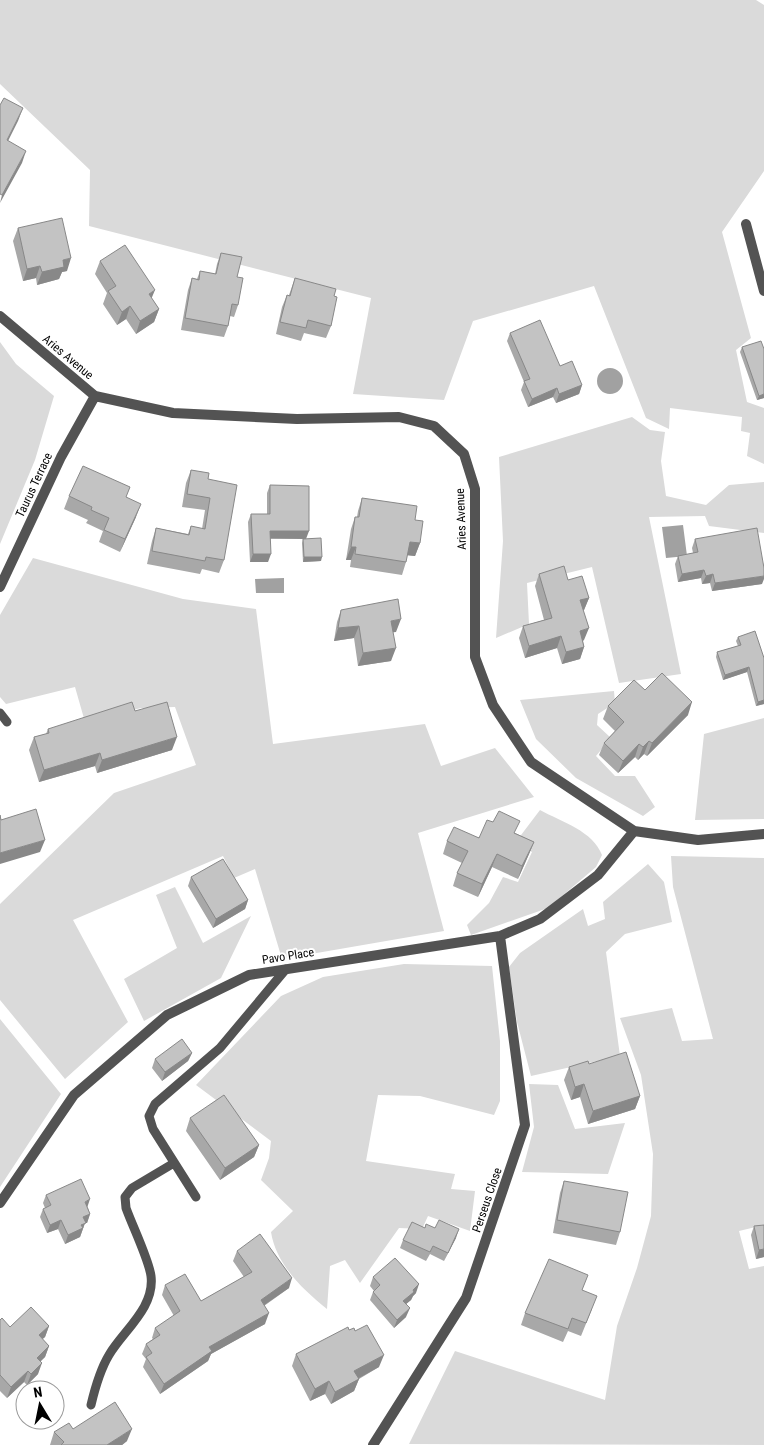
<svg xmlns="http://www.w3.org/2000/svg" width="764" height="1445" font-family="'Roboto Condensed',sans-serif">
<rect width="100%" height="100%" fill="#fff"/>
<path fill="#dadada" d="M0 0H756L764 5V171L722 232 751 338 736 350 747 402 764 408V464L747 456 750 433 741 431 742 417 670 408 669 429 646 418 594 286 473 321 444 400 353 394 371 298 89 226 90 170 0 84Z
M0 342 16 364 54 396 35 460 0 544Z
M632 417 650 430 665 432 661 461 666 496 706 505 729 485 764 482V533L709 526 705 516 649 517 681 674 619 683 592 567 527 583 529 624 496 638 503 541 499 457Z
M33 558 183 599 256 609 273 744 425 724 441 766 495 748 534 797 418 833 444 931 282 959 255 869 234 878 223 856 73 920 128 1022 65 1079 0 1000V904L114 793 196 765 175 707 141 708 85 722 75 687 6 704 0 697V615Z
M614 691 615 703 598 714 597 725 611 738 596 756 615 776H635L655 807 643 816 576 778 536 739 520 700Z
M764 718V819L695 820 704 734Z
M540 810C562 822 593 831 602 855L596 867 548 908 471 935 467 925 489 903 503 877 518 882 532 852 515 843Z
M671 856 764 858V1225L739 1231 749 1269 764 1266V1445L409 1444 455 1351 605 1400 617 1326 637 1268 651 1216 653 1154 641 1075 620 1018 672 1008 682 1041 713 1039 673 887Z
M648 864 664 882 672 922 625 934 606 952 620 1056 531 1076 517 1022 509 967 520 953 583 909 588 926 605 919 603 902Z
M175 887 203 943 251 916 221 978 144 1021 124 979 177 948 156 895Z
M404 964 492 966 500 1041V1101L494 1115 420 1096 378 1095 366 1161 455 1174 451 1189 475 1191 470 1231 428 1216 422 1229 399 1228 360 1283 345 1260 330 1266 327 1309C302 1289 276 1264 271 1232L293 1211 261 1180 269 1158 271 1141 196 1085 281 996 323 977Z
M0 1019 61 1094 0 1187Z
M529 1084 558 1085 575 1129 625 1123 608 1174 522 1172 534 1127Z"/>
<path fill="#a1a1a1" d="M597 381a13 13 0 1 1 26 0a13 13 0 1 1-26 0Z
M683 525 687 556 666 558 662 527Z
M284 578V593H256L255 579Z"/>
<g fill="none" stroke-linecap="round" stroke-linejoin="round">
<path stroke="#535353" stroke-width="9" d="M0 713 7 722
M196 1197 153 1129 149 1116 155 1104 220 1048 286 969
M91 1405C95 1388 100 1370 109 1355 123 1331 155 1308 151 1276 149 1260 132 1225 126 1208L125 1197 132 1188 174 1163"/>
<path stroke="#535353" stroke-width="10" d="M746 224 764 291
M0 316 95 396 173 413 297 419 399 417 434 426 464 454 475 489V657L493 705 531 762 634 831 698 840 764 834
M0 587 61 457 95 396
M0 1203 74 1095 167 1015 249 975 500 936 540 919 598 875 634 831
M373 1445 466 1298 525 1125 500 936"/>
</g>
<path fill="#a8a8a8" d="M18 228 67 271 62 272 59 279 37 285 36 278 23 281 13 241Z
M221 253 237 277 238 305 234 317 230 316 228 326 224 337 181 330 188 290 192 278 197 279 200 271 215 274 217 264Z
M100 261 152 299 159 309 154 322 136 334 126 319 117 325 103 304 107 293 95 274Z
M295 278 334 296 331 326 326 338 304 333 301 341 276 334 282 307 287 295H289Z
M510 333 560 366 582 385 579 394 556 403 553 397 528 407 521 390 524 382 507 341Z
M742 347 764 349V398L757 400 740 352Z
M191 470 208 479 224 560 219 573 202 569 200 574 147 564 152 541 156 528 188 534 191 526 202 529 205 510 182 507 186 483Z
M270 485 306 539 321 561 303 562 302 543 303 539H270L268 562H250L248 522 251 514H267V493Z
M69 496 127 497 136 517 120 552 99 542 103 531 86 523 88 520 64 509Z
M362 498 415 520 420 543 415 556 407 555 406 562 402 575 350 567 351 560H346L351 529 355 517H357L358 511Z
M695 539 762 584 712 591 710 583 702 584 701 578 678 582 675 564 678 556 693 553 692 548Z
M539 574 568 580 589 598 584 610H583L584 640 583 641 584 647 580 659 562 664 557 648 525 658 519 638 523 626 544 620 535 586Z
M341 610 396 632H393L391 661 358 666 354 638 334 641 337 622Z
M738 637 764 658V704L756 706 747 672 723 680 716 657 717 652 738 646 736 641Z
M645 690 688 715 647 756 644 754 638 760 635 757 618 773 599 755 604 743 615 731 603 719 608 706Z
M135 711 172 750 97 773 95 766 39 782 29 750 34 737 46 734 48 729Z
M515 833 534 842 529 854 518 879 492 867 478 897 453 886 457 873 462 863 443 854 447 841Z
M191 877 248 900 245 909 213 928 188 886Z
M192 1053 188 1061 162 1081 152 1068 155 1059Z
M589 1064 640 1096 635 1109 588 1124 580 1097 571 1100 564 1080 569 1067Z
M190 1118 259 1145 254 1157 220 1180 186 1131Z
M564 1181 620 1232 616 1245 553 1233 560 1193Z
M46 1195 88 1208 90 1214 87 1223H85L80 1237 65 1244 58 1229 47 1233 40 1217 43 1209 45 1208 43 1203Z
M754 1226 764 1257 756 1259 751 1235Z
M425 1228 456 1238 444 1261 430 1254 426 1261 400 1248 403 1240Z
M237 1251 289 1288 264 1306 265 1324 211 1354 208 1361 160 1394 143 1367 146 1359 142 1354 146 1344 153 1339 152 1338 155 1328 174 1316 162 1295 165 1285 201 1301 244 1277 233 1261Z
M373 1277 416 1293 413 1296 411 1300 406 1304V1317L394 1328 370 1300 373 1292 374 1291 370 1286Z
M582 1290 592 1309 581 1336 568 1331 563 1342 521 1325 525 1313Z
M0 1320 10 1327 49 1326 45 1337 42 1339 49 1346 45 1357 40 1361 38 1374 27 1385 24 1382 7 1398 0 1391Z
M349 1330 355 1331 379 1367 359 1379 354 1391 331 1404 325 1394 310 1401 292 1366 296 1354Z
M73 1429 127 1441 122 1445H50L54 1432Z"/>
<path fill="#888" d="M23 108 18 121 2 153 7 140Z
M26 151 22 163 0 203 2 195Z
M71 258 67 271 62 272 59 279 37 285 42 272 63 260Z
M40 266 36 278 23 281 27 269Z
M155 290 150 302 149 294Z
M130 306 126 319 117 325 122 312Z
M159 309 154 322 136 334 140 321Z
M582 385 579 394 556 403 559 394Z
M557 388 553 397 528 407 532 399Z
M764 394V398L757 400 759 396Z
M141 504 136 517 120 552 125 539Z
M270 531H309L306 539 267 538Z
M410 542 420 543 415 556 405 555Z
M351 547H356L351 560H346Z
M253 554H271L268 562H250Z
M304 557H322L321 561 303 562Z
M704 570 701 578 678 582 682 574Z
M713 574 710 583 702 584 706 576Z
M764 576V579L762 584 712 591 715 583Z
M589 598 584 610 576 612 580 600Z
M401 619 396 632 387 633 391 621Z
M359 626 354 638 334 641 338 628Z
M589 628 584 640 575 643 580 631Z
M561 636 557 648 525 658 529 646Z
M584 647 580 659 562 664 566 652Z
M396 648 391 661 358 666 363 653Z
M749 667 747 672 723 680 725 675Z
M764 700V704L756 706 758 702Z
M692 702 688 715 647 756 652 743Z
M177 737 172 750 97 773 102 760Z
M649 741 644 754 638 760 643 747Z
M639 744 635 757 618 773 623 761Z
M100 753 95 766 39 782 44 770Z
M45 840 40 852 0 864V853Z
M534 842 529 854 518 879 522 866Z
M497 854 492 867 478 897 482 884Z
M248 900 245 909 213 928 216 919Z
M192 1053 188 1061 162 1081 165 1072Z
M584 1084 580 1097 571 1100 575 1087Z
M640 1096 635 1109 588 1124 593 1111Z
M259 1145 254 1157 220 1180 225 1168Z
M90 1199 87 1208 85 1202Z
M90 1214 87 1223H85L80 1237 65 1244 68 1235 83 1217Z
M61 1220 58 1229 47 1233 50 1225Z
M459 1229 456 1238 444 1261 448 1253Z
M764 1249V1257L756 1259 759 1250Z
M292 1278 289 1288 257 1310 261 1300Z
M419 1284 416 1293 413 1296 411 1300 400 1309 403 1301 413 1290Z
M410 1308 406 1317 394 1328 397 1320Z
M269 1313 265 1324 211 1354 208 1361 160 1394 164 1384 209 1347Z
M49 1326 45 1337 35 1346 39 1335Z
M49 1346 45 1357 33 1369 37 1358Z
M384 1355 379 1367 350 1383 354 1371Z
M42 1363 38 1374 27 1385 31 1374Z
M28 1371 24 1382 7 1398 11 1387Z
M359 1379 354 1391 331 1404 335 1392Z
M329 1381 325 1394 310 1401 315 1389Z
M132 1429 127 1441 122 1445H107Z"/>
<path fill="#c3c3c3" stroke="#888" d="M4 98 23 108 7 140 26 151 2 195 0 194V105Z
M62 218 71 258 63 260 64 267 42 272 40 266 27 269 18 228Z
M125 245 155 290 149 294 159 309 140 321 130 306 122 312 108 291 116 286 100 261Z
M221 253 242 257 237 277 243 278 238 305 232 304 228 326 185 318 192 278 199 280 200 271 216 274Z
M295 278 336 289 334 296 337 297 331 326 308 320 306 328 280 322 287 295 290 296Z
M540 320 560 366 572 361 582 385 559 394 557 388 532 399 524 381 530 379 510 333Z
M761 341 764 349V394L759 396 742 347Z
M83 466 130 487 126 497 141 504 125 539 104 530 109 518 91 510 92 507 69 496Z
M191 470 209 473 208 479 237 485 224 560 206 557 205 561 152 551 156 528 189 535 191 526 205 529 210 498 187 494Z
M270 485 309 486V531H270L271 554H253L251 514H270Z
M362 498 417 506 415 520 423 521 420 543 410 542 406 562 355 554 356 547H351L355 517H359Z
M757 528 764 568V576L715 583 713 574 706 576 704 570 682 574 678 556 698 552 695 539Z
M321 538 322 557H304L303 539Z
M564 566 568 580 582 576 589 598 580 600 589 628 580 631 584 647 566 652 561 636 529 646 523 626 552 618 539 574Z
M398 599 401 619 391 621 396 648 363 653 359 626 338 628 341 610Z
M755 631 764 658V700L758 702 749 667 725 675 717 652 741 645 738 637Z
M662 673 692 702 652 743 649 741 643 747 639 744 623 761 604 743 624 722 608 706 634 680 645 690Z
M132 702 135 711 167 702 177 737 102 760 100 753 44 770 34 737 49 733 48 729Z
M36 809 45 840 0 853V815L1 820Z
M499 811 520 821 514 833 534 842 522 866 497 854 482 884 457 873 468 851 447 841 454 827 479 838 487 820 493 822Z
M223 859 248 900 216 919 191 877Z
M182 1039 192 1053 165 1072 155 1059Z
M626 1052 640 1096 593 1111 584 1084 575 1087 569 1067 588 1061 589 1064Z
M224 1095 259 1145 225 1168 190 1118Z
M81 1179 90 1199 85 1202 90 1214 83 1217 86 1223 81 1225 83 1228 68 1235 61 1220 50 1225 43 1209 51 1205 46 1195Z
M564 1181 628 1192 620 1232 557 1220Z
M439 1220 459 1229 448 1253 433 1246 430 1252 403 1240 412 1222 425 1228 426 1224 435 1228Z
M764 1225V1249L759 1250 754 1226Z
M260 1234 292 1278 261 1300 269 1313 209 1347 212 1351 164 1384 146 1357 152 1353 146 1344 160 1335 155 1328 180 1311 165 1285 185 1274 201 1301 252 1272 237 1251Z
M395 1258 419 1284 413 1290 414 1292 403 1301 410 1308 397 1320 373 1292 380 1285 373 1277Z
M549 1259 588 1275 582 1290 597 1296 586 1323 572 1318 568 1329 525 1313Z
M31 1307 49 1326 39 1335 49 1346 37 1358 42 1363 31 1374 28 1371 11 1387 0 1375V1320L2 1318 10 1327Z
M367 1325 384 1355 354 1371 359 1379 335 1392 329 1381 315 1389 296 1354 348 1327 349 1330 354 1328 355 1331Z
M115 1402 132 1429 107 1445H61L64 1442 54 1432 69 1423 73 1429Z"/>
<g text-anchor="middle" stroke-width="4" stroke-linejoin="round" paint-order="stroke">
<g font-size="12" fill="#000" stroke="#fff">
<text transform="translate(68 357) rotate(40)" y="4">Aries Avenue</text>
<text transform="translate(34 485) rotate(-65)" y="4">Taurus Terrace</text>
<text transform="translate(461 519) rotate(-92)" y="4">Aries Avenue</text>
<text transform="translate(288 956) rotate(-9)" y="4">Pavo Place</text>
<text transform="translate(487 1200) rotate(-71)" y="4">Perseus Close</text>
</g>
</g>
<g transform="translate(40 1405) rotate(350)"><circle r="24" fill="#ffffff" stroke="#999999"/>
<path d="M0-4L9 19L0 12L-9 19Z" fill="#000000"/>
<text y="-8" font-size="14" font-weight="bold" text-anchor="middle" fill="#000000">N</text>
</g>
</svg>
